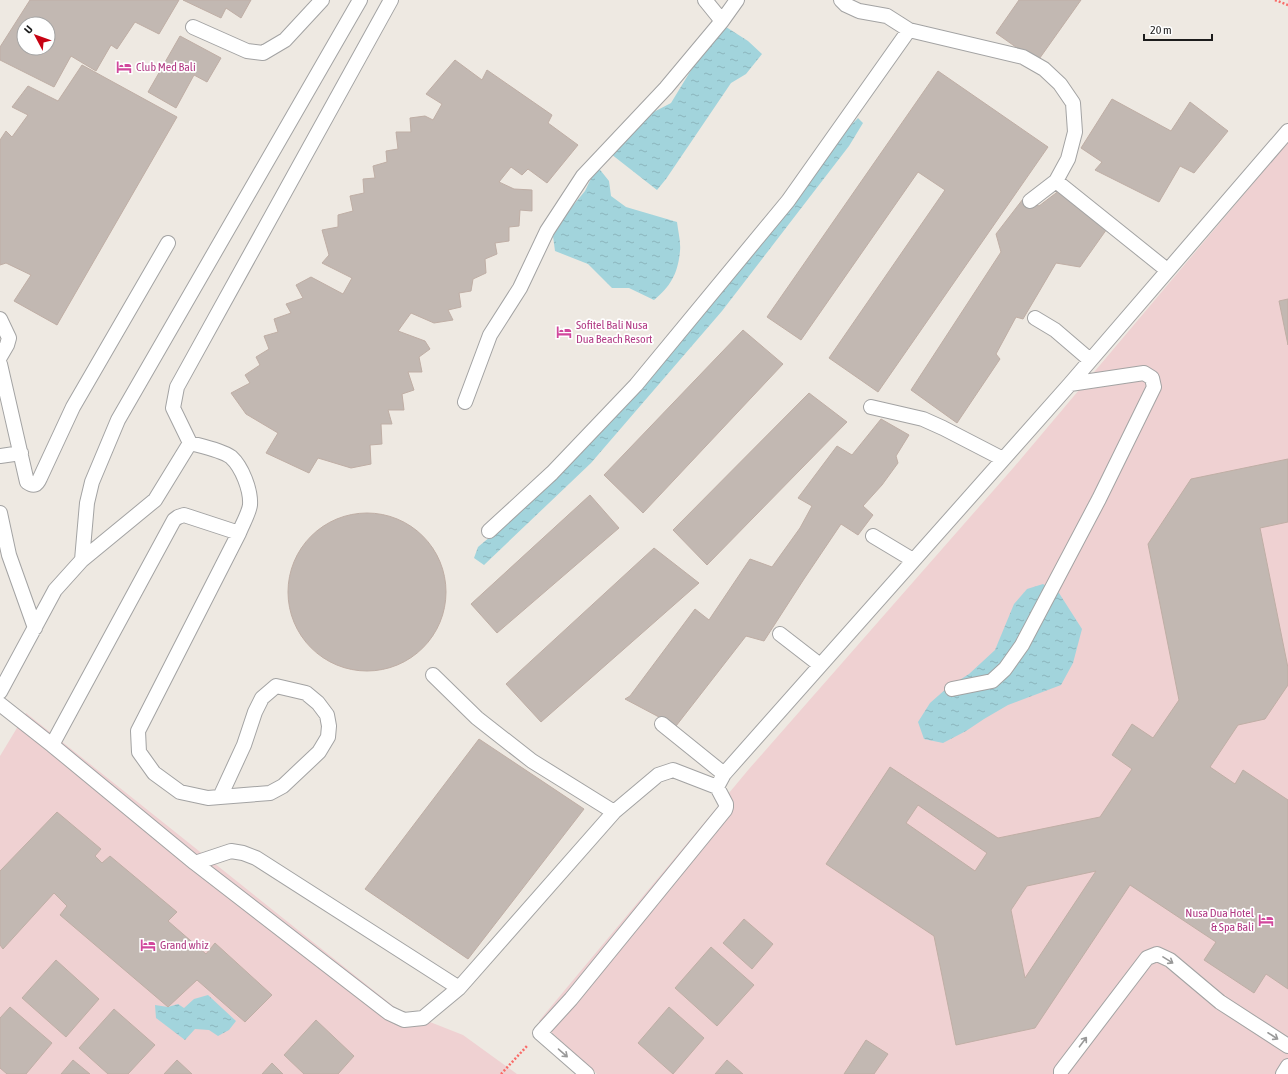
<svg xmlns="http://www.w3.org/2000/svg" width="1288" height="1074" font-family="'Asap Condensed',sans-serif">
<defs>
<pattern id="water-ripples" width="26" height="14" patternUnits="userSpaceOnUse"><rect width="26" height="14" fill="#a2d4dc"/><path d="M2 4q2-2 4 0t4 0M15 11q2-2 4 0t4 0" fill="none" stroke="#8bb5bc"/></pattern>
</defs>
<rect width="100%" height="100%" fill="#eee9e2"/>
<path fill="#efd1d2" d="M1288 142V1074H597L539 1021 749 769 1014 467Z
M26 713 397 1009 463 1035 517 1074H0V756Z"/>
<path fill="url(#water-ripples)" d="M723 25 748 41 762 54 746 74 731 83 666 179 657 190 611 154 644 117 671 103 699 57Z
M858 118 863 123 849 146 722 311 591 463 484 565 474 558 478 547 510 520 568 467 845 131Z
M597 166 609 181 611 196 626 207 677 222C678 231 681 242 680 251 678 273 671 286 654 300L629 288H612L588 264 555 251 553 236 565 215 585 191Z
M1043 584 1059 593 1082 629 1073 663 1061 685 1008 705 984 719 966 731 943 743 924 739 918 722 930 703 947 688 969 674 995 650 1014 604 1027 589Z
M208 995 236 1021 229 1030 218 1036 209 1030 195 1029 185 1040 156 1018 155 1005 168 1007 178 1004 184 1008 194 999Z"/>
<path fill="#c2b8b2" stroke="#bfaea5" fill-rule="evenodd" d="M30 0H179L159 34 135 22 117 49 111 45 96 71 71 56 54 87 0 60V47ZM24 24H48V48H24Z
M183 0H251L241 18 226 8 221 18Z
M1019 0H1081L1037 62 996 33Z
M180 36 221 58 207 82 194 75 176 108 148 92Z
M455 60 482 80 487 70 552 115 548 123 578 145 547 183 528 169 522 175 511 167 499 182 514 189 532 190V211L520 210 519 226 509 227V241L495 243 497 254 485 259 486 273 473 279 471 291 459 293 461 307 448 310 453 320 434 323 411 313 398 331 425 341 430 349 419 357 422 372H408L414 390 402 394 404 410H388L392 424H381L382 444 370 445 371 464 351 468 318 458 309 473 266 453 278 433 246 414 231 393 250 383 245 375 260 365 256 357 269 349 264 336 278 332 274 319 291 313 286 304 303 298 296 285 311 277 343 294 352 278 322 263 329 255 322 230 338 227V215L353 211 350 196 364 193 363 179 375 178 373 166 387 162 386 151 398 149 396 132H411L410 118 425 116 433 120 442 104 426 94Z
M82 65 177 117 57 325 14 301 31 275 6 263 0 265V140L6 131 12 137 28 115 12 107 28 86 58 101Z
M938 71 1048 147 878 392 829 358 945 190 918 172 801 340 767 317Z
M1112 99 1171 131 1190 102 1228 131 1194 173 1180 166 1159 202 1095 170 1102 162 1081 148Z
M1060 190 1109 226 1080 267 1056 263 1023 319 1016 317 996 354 1000 359 957 423 911 390 1001 252 996 234 1023 199 1039 206Z
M1288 299V345L1279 301Z
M743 330 783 364 643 513 604 475Z
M809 393 847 422 707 565 673 530Z
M881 419 909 435 896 456 898 463 882 485 863 506 873 515 858 535 841 524 804 579 764 641 746 636 676 726 625 699 630 696 695 609 709 620 750 559 772 567 800 528 812 506 798 498 837 446 852 455Z
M1288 459V522L1260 528 1288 668V685L1265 719 1238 725 1210 767 1235 784 1243 770 1288 800V989L1266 974 1254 993 1204 960 1216 942 1130 885 1035 1028 956 1045 934 936 826 864 890 767 998 838 1100 817 1132 769 1112 755 1132 724 1153 738 1179 700 1148 544 1191 479ZM918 805 987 853 975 871 906 823ZM1096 871 1025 978 1011 910 1027 886Z
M590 495 619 528 497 633 471 604Z
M288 592a79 79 0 1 1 158 0a79 79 0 1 1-158 0Z
M654 548 699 583 541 722 506 684Z
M479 739 584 809 468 959 365 889Z
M57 812 101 849 95 856 102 863 110 856 177 912 168 921 206 954 215 943 272 995 245 1022 197 980 168 1007 60 915 67 906 54 893 3 949 0 945V871Z
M744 919 773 944 752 969 723 943Z
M711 947 754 985 717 1026 675 988Z
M56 960 99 999 66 1037 22 998Z
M10 1007 52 1043 26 1074H7L0 1068V1018Z
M669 1007 704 1038 673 1074 638 1043Z
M114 1009 155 1045 128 1074H108L79 1048Z
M316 1020 354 1056 338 1074H304L284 1055Z
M866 1040 888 1054 874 1074H844Z
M73 1060 90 1074H61Z
M177 1060 192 1074H164Z
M727 1060 743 1074H715Z
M272 1063 283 1074H262Z"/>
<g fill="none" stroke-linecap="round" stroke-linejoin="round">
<g stroke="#a3a3a3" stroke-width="16">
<path id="service" d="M705 0 722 21
M841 0 846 5 859 11 887 16 909 30 1023 57 1044 69 1060 84 1073 103 1075 132 1068 159 1056 181 1030 201
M193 27 247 51 263 53 285 40 322 0
M1056 181 1167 270
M1035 318 1055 330 1090 360
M0 319 9 338 7 345 0 357
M0 364 27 482C34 487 37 485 40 478L73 407 168 243
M465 402 490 335 520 288 547 231 583 176 666 88 722 21 737 0
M871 407 923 419 943 428 1003 459
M190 443 173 408 177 387 391 0
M0 456 21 453
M0 513 9 555 35 628
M489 531 552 473 636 385 788 201 909 30
M873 536 913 560
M82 560 87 503 92 482 118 420 360 0
M780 634 820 665
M433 675 477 718 532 761 614 812
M276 686 306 693 318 703 327 715 329 726 328 737 319 752 283 786 270 793 220 797 244 745 255 712 262 698Z
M952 689 992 681 1005 669 1022 645 1099 499 1154 387 1152 378 1144 373 1070 384
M0 692 55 590 82 560 155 500 190 443C201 446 221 450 231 457 242 467 251 490 250 505 249 513 242 525 239 533L138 731 139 752 154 773 180 792 208 798 220 797
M0 704 52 745 195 863 389 1013 404 1020 423 1018 459 988 614 812 658 775 673 770 717 787 724 774
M662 724 724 774 1070 384 1288 131
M52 745 174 520 178 517 184 515 239 533
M195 863 231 851 243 853 256 858 459 988
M587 1074 540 1033 571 999 725 810 726 807V804L717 787
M1061 1074V1071L1147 958 1157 954 1170 960 1220 1002 1288 1046
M1283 1074 1288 1066"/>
</g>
<path stroke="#f96b68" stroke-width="2.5" stroke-dasharray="2 2" stroke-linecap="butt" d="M1275 0 1288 5
M501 1074 527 1046"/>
<use href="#service" stroke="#fff" stroke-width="14"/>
</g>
<defs><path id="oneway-shaft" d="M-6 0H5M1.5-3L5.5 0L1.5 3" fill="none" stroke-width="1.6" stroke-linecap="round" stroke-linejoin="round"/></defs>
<g stroke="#999">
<use href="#oneway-shaft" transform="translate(1168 960) rotate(32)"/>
<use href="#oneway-shaft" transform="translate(1273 1036) rotate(33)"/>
<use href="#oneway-shaft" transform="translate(1083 1042) rotate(-53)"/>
<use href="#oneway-shaft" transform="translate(563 1053) rotate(41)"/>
</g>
<defs>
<g id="hotel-bare" transform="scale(1.2)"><path d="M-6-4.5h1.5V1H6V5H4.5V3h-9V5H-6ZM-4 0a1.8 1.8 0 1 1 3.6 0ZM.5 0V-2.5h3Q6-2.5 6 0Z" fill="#d1479c" stroke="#fff" stroke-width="2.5" paint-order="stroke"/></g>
</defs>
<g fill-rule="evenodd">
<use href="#hotel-bare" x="124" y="67"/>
<use href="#hotel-bare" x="564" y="332"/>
<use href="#hotel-bare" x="1266" y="920"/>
<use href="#hotel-bare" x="148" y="945"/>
</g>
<g text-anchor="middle" stroke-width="3.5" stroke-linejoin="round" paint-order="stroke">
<g font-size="12" fill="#b23c85" stroke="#fff" text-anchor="start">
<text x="136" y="71">Club Med Bali</text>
<text x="576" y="329">Sofitel Bali Nusa<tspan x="576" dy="14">Dua Beach Resort</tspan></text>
<text x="1254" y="917" text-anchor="end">Nusa Dua Hotel<tspan x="1254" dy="14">&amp; Spa Bali</tspan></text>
<text x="160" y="949">Grand whiz</text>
</g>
</g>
<g transform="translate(36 36) rotate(311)"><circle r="19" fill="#ffffff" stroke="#a4a4a4"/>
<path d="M0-3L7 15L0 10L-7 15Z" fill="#c70213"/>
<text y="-6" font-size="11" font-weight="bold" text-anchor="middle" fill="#1c1c1c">U</text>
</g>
<path d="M1144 34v6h68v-6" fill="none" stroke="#1c1c1c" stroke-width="2"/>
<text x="1150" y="34" font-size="12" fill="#1c1c1c" stroke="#ffffff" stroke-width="3" paint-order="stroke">20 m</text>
</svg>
